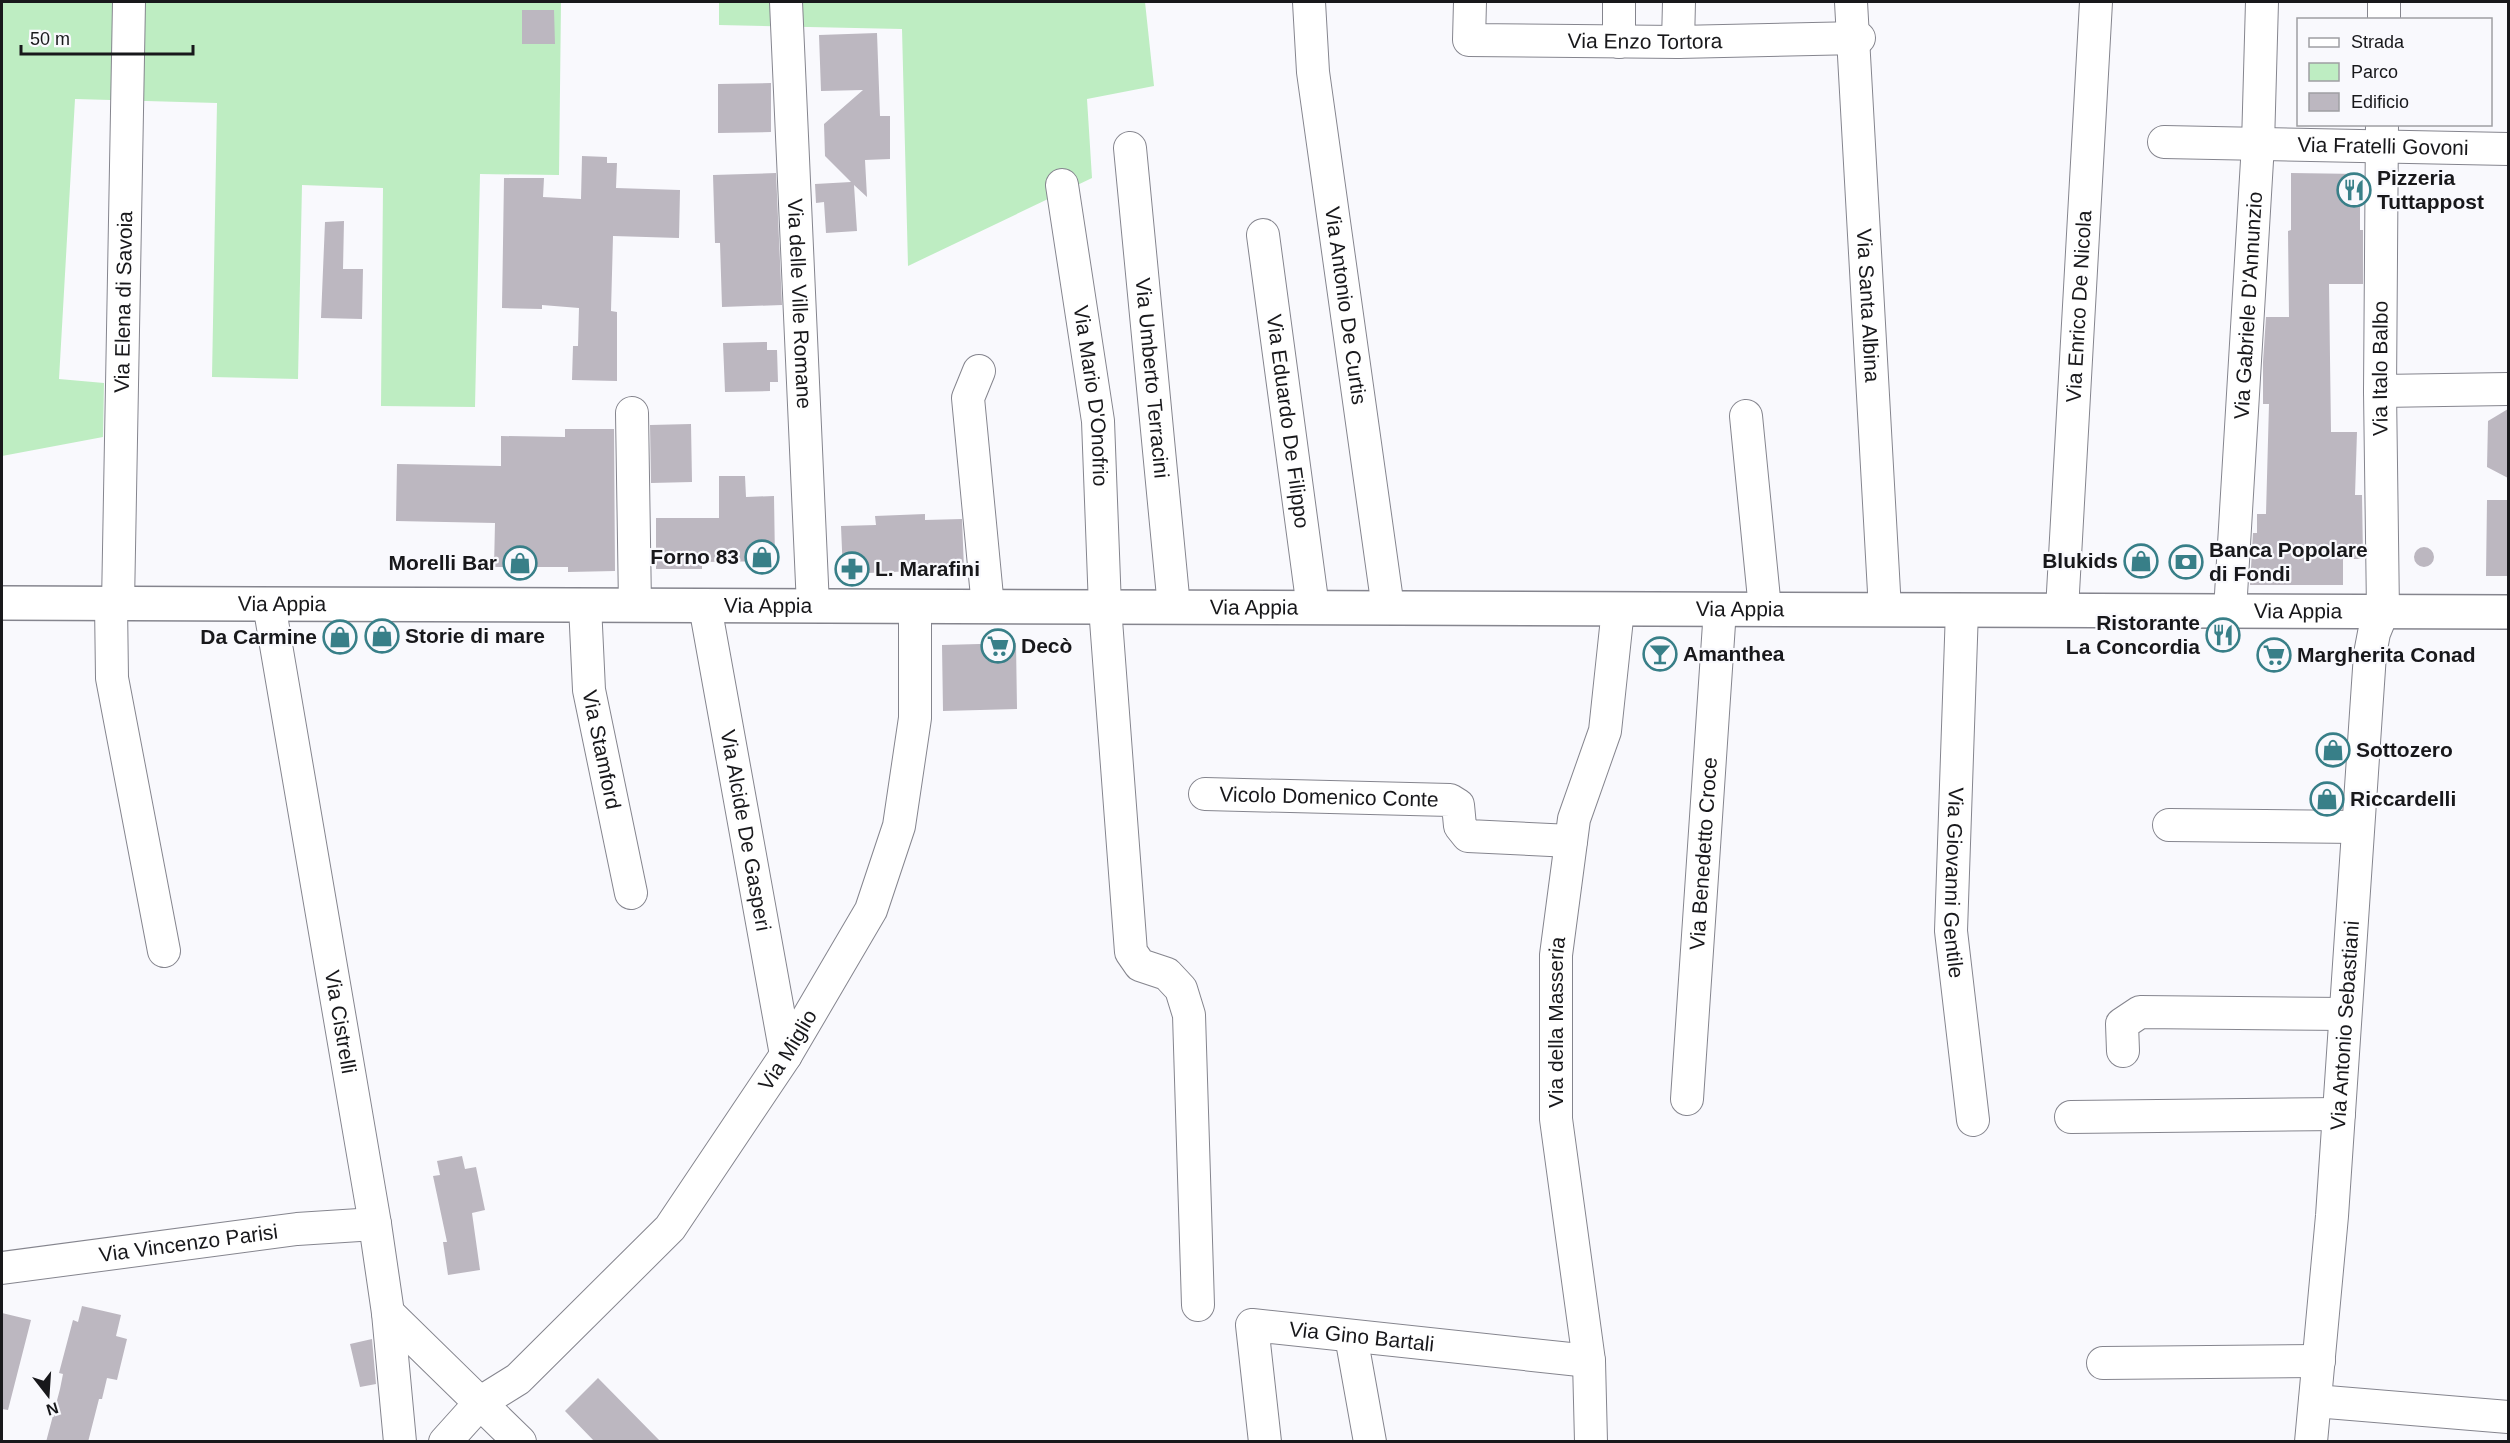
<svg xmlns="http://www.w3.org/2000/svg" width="2510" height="1443" font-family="Helvetica,sans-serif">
<rect width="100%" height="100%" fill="#f9f9fd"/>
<path fill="#beedc2" d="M2 2H561L559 175 480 174 475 407 381 406 383 188 302 185 298 379 212 377 217 103 75 99 59 379 104 383 103 437 2 456Z
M719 2H1145L1154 86 1087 99 1092 178 908 266 902 29 719 25Z"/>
<path fill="#bcb7c0" d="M522 10H554L555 44H522Z
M877 33 880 116H890V159L865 160 867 197 854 185 857 231 826 233 824 202 816 203 815 184 851 182 825 156 824 124 863 90 821 91 819 35Z
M771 83V132L718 133V84Z
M582 156 607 157V163H617L616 188 680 190 679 238 613 236 611 311 617 312V381L572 380 573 346H578L579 308 542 305V309L502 308 504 178H544L543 197 581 199Z
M776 173 782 305 722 307 720 243H715L713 175Z
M2291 173 2360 174V230H2363V284H2329L2331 432H2357L2355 495H2362L2363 559H2343V585H2250L2253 533H2257V514H2266L2269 404H2263V362L2266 317H2289L2288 231 2291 230Z
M344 221 343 269H363L362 319 321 318 325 222Z
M767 342V350H777L778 382H770V391L725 392 723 343Z
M2508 409V478L2487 467 2488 421Z
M691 424 692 482 651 483 650 425Z
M565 429H614L615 571 568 572V567H494L495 523 396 521 397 464 501 466V436L565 437Z
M719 476H745L746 497 774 496 775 561 702 562V569H656V518H719Z
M2487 500H2508V576H2486Z
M925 514V520L962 519 964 569 843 574 841 526 876 525 875 516Z
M2414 557a10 10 0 1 1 20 0a10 10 0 1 1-20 0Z
M1016 643 1017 709 943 711 942 645Z
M462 1156 465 1169 476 1167 485 1210 472 1213 480 1270 448 1275 443 1242H447L433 1176 440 1175 437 1161Z
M82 1306 121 1315 116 1336 127 1339 117 1380 107 1378 102 1399H99L88 1442H46L60 1389 63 1374 59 1373 73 1320 78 1322Z
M2 1313 31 1320 8 1410 2 1409Z
M372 1339 376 1384 360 1387 350 1344Z
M598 1378 661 1442H595L565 1411Z"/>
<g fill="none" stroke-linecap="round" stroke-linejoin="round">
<g stroke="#85858e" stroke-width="34">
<g id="minor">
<path id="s1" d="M786 2 813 606"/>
<path id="s2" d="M1309 2 1313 72 1388 608"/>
<path id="s3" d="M1470 2 1469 40 1678 42 1859 38"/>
<path d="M1619 2V42"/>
<path id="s4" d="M1851 2 1885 610"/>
<path d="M2384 20V2"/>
<path d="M1678 42 1679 2"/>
<path id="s5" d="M2164 142 2508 149"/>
<path id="s6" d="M1130 148 1174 607"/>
<path id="s7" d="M1062 185 1098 421 1105 607 1131 952 1140 965 1167 974 1181 989 1189 1015 1198 1305"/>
<path id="s8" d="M1263 235 1313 608"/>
<path d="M979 371 968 398 988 607"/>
<path d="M2380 391 2508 389"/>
<path d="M632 413 635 605"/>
<path d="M1746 416 1765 609"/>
<path d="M111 604 112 678 164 951"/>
<path id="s9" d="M118 604 129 2"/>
<path id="s10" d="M269 604 375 1224 388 1313 400 1442"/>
<path id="s11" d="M585 605 589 690 631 893"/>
<path id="s12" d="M705 606 786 1055"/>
<path id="s13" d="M1962 610 1951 931 1973 1120"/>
<path id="s14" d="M2062 610 2096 2"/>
<path id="s15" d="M2230 611 2258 144 2262 2"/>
<path id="s16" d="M1205 794 1450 800 1458 805 1460 826 1468 836 1571 841"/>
<path d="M2169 825 2358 827"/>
<path d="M2123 1051 2122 1024 2140 1012 2345 1014"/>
<path id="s17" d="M1687 1099 1720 609"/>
<path d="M2071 1117 2339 1114"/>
<path id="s18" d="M2 1268 297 1229 375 1224"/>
<path d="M388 1313 520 1442"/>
<path d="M1351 1336 1370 1442"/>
<path d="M2103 1363 2319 1361"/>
<path d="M2315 1401 2508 1417"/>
<path id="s19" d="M445 1442 481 1402 518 1379 670 1228 786 1055 871 910 899 826 915 718V606"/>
<path id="s20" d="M1265 1442 1252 1325 1589 1361"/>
<path id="s21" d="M1591 1442 1589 1361 1556 1119V955L1574 819 1605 731 1618 609"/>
<path id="s22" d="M2311 1442 2332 1216 2370 654 2374 633 2383 611 2380 391 2382 124"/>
</g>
</g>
<g stroke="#85858e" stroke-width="36">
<g id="major">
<path id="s23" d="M2 603 2508 612"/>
</g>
</g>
<use href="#minor" stroke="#fff" stroke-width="32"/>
<use href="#major" stroke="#fff" stroke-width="33"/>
</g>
<defs>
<g id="restaurant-ring" transform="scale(1.725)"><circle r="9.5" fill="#f9f9fd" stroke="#387f88" stroke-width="1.5"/><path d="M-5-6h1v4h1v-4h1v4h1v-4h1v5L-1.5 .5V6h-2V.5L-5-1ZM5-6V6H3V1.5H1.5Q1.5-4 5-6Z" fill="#387f88"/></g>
<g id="shop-ring" transform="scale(1.725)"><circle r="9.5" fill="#f9f9fd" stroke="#387f88" stroke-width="1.5"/><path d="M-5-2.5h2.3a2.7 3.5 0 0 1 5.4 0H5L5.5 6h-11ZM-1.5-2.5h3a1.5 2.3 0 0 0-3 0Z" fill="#387f88"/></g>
<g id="bank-ring" transform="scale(1.725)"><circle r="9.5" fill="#f9f9fd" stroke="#387f88" stroke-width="1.5"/><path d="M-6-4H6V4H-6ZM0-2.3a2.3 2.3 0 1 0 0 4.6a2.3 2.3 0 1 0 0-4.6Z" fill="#387f88"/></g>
<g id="pharmacy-ring" transform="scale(1.725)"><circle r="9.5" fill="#f9f9fd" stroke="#387f88" stroke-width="1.5"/><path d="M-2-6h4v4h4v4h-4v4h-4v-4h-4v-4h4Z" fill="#387f88"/></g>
<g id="supermarket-ring" transform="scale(1.725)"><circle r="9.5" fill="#f9f9fd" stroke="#387f88" stroke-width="1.5"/><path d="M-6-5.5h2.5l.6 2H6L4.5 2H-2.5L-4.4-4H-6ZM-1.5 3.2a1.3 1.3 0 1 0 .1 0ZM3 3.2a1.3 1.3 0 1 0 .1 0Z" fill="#387f88"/></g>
<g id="bar-ring" transform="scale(1.725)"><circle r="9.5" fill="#f9f9fd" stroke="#387f88" stroke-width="1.5"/><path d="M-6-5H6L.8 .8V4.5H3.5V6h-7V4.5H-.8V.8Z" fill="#387f88"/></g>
</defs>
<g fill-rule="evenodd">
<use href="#restaurant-ring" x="2354" y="190"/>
<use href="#shop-ring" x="762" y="557"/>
<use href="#shop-ring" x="2141" y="561"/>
<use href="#bank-ring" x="2186" y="562"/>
<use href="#shop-ring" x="520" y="563"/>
<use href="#pharmacy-ring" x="852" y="569"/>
<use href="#restaurant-ring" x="2223" y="635"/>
<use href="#shop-ring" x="382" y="636"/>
<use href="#shop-ring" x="340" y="637"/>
<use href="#supermarket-ring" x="998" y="646"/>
<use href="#bar-ring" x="1660" y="654"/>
<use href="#supermarket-ring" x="2274" y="655"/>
<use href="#shop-ring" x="2333" y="750"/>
<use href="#shop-ring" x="2327" y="799"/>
</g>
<g text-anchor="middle" stroke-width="4.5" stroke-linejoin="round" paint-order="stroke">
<g font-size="21" fill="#18181b" stroke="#f9f9fd">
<text dy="7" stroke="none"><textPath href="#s3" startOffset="214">Via Enzo Tortora</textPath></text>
<text dy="7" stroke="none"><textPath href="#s5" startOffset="219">Via Fratelli Govoni</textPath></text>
<text dy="7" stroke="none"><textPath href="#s9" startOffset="302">Via Elena di Savoia</textPath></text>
<text dy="7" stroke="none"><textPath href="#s1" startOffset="302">Via delle Ville Romane</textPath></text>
<text dy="7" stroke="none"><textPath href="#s2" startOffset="306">Via Antonio De Curtis</textPath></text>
<text dy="7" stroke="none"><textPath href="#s4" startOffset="304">Via Santa Albina</textPath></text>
<text dy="7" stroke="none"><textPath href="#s14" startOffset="304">Via Enrico De Nicola</textPath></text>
<text dy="7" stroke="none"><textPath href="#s15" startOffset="306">Via Gabriele D'Annunzio</textPath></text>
<text dy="7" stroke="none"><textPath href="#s22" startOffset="1078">Via Italo Balbo</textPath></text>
<text dy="7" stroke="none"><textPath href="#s6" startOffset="231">Via Umberto Terracini</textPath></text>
<text dy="7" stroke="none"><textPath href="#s7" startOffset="213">Via Mario D'Onofrio</textPath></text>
<text dy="7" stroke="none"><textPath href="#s8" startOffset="188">Via Eduardo De Filippo</textPath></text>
<text dy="7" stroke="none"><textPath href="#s23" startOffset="280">Via Appia</textPath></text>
<text dy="7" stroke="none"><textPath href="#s23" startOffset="766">Via Appia</textPath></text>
<text dy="7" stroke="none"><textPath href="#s23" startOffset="1252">Via Appia</textPath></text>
<text dy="7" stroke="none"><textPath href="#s23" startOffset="1738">Via Appia</textPath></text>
<text dy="7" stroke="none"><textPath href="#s23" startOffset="2296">Via Appia</textPath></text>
<text dy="7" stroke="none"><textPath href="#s11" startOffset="146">Via Stamford</textPath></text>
<text dy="7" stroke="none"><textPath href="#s16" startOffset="124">Vicolo Domenico Conte</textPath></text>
<text dy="7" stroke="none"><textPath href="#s12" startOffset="228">Via Alcide De Gasperi</textPath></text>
<text dy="7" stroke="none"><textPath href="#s17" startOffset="246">Via Benedetto Croce</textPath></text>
<text dy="7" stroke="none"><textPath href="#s13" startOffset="273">Via Giovanni Gentile</textPath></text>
<text dy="7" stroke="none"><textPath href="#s10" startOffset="424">Via Cistrelli</textPath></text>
<text dy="7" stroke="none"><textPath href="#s21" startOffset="422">Via della Masseria</textPath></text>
<text dy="7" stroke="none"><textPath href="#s22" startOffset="418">Via Antonio Sebastiani</textPath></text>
<text dy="7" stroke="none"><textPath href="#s19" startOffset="525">Via Miglio</textPath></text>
<text dy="7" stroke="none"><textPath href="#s18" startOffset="188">Via Vincenzo Parisi</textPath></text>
<text dy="7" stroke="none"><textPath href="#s20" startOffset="228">Via Gino Bartali</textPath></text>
</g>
<g font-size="21" font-weight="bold" fill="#18181b" stroke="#f9f9fd" text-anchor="start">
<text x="2377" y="185">Pizzeria<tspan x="2377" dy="24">Tuttappost</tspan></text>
<text x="2209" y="557">Banca Popolare<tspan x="2209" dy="24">di Fondi</tspan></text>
<text x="739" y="564" text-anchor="end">Forno 83</text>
<text x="2118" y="568" text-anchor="end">Blukids</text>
<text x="497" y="570" text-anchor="end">Morelli Bar</text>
<text x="875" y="576">L. Marafini</text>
<text x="2200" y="630" text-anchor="end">Ristorante<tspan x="2200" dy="24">La Concordia</tspan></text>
<text x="405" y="643">Storie di mare</text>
<text x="317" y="644" text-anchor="end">Da Carmine</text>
<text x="1021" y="653">Decò</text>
<text x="1683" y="661">Amanthea</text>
<text x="2297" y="662">Margherita Conad</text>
<text x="2356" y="757">Sottozero</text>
<text x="2350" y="806">Riccardelli</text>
</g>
</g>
<rect width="2510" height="1443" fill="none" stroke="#18181b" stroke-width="6"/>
<rect x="2297" y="18" width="195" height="108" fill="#f9f9fd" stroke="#9f9fa3" stroke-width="1.5"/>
<rect x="2309" y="38" width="30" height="9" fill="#ffffff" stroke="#9f9fa3" stroke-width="1.5"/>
<text x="2351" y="48" font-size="18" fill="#18181b">Strada</text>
<rect x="2309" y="63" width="30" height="18" fill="#beedc2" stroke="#9f9fa3" stroke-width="1.5"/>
<text x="2351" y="78" font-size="18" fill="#18181b">Parco</text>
<rect x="2309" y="93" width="30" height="18" fill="#bcb7c0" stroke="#9f9fa3" stroke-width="1.5"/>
<text x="2351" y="108" font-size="18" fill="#18181b">Edificio</text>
<g transform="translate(48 1395) rotate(163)" stroke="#f9f9fd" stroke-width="4.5" paint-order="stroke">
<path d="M0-4.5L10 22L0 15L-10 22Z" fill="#18181b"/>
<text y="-9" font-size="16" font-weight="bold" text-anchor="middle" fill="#18181b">N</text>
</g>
<path d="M21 45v9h172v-9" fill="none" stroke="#18181b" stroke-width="3"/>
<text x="30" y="45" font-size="18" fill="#18181b" stroke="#f9f9fd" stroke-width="4.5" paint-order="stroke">50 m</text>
</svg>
